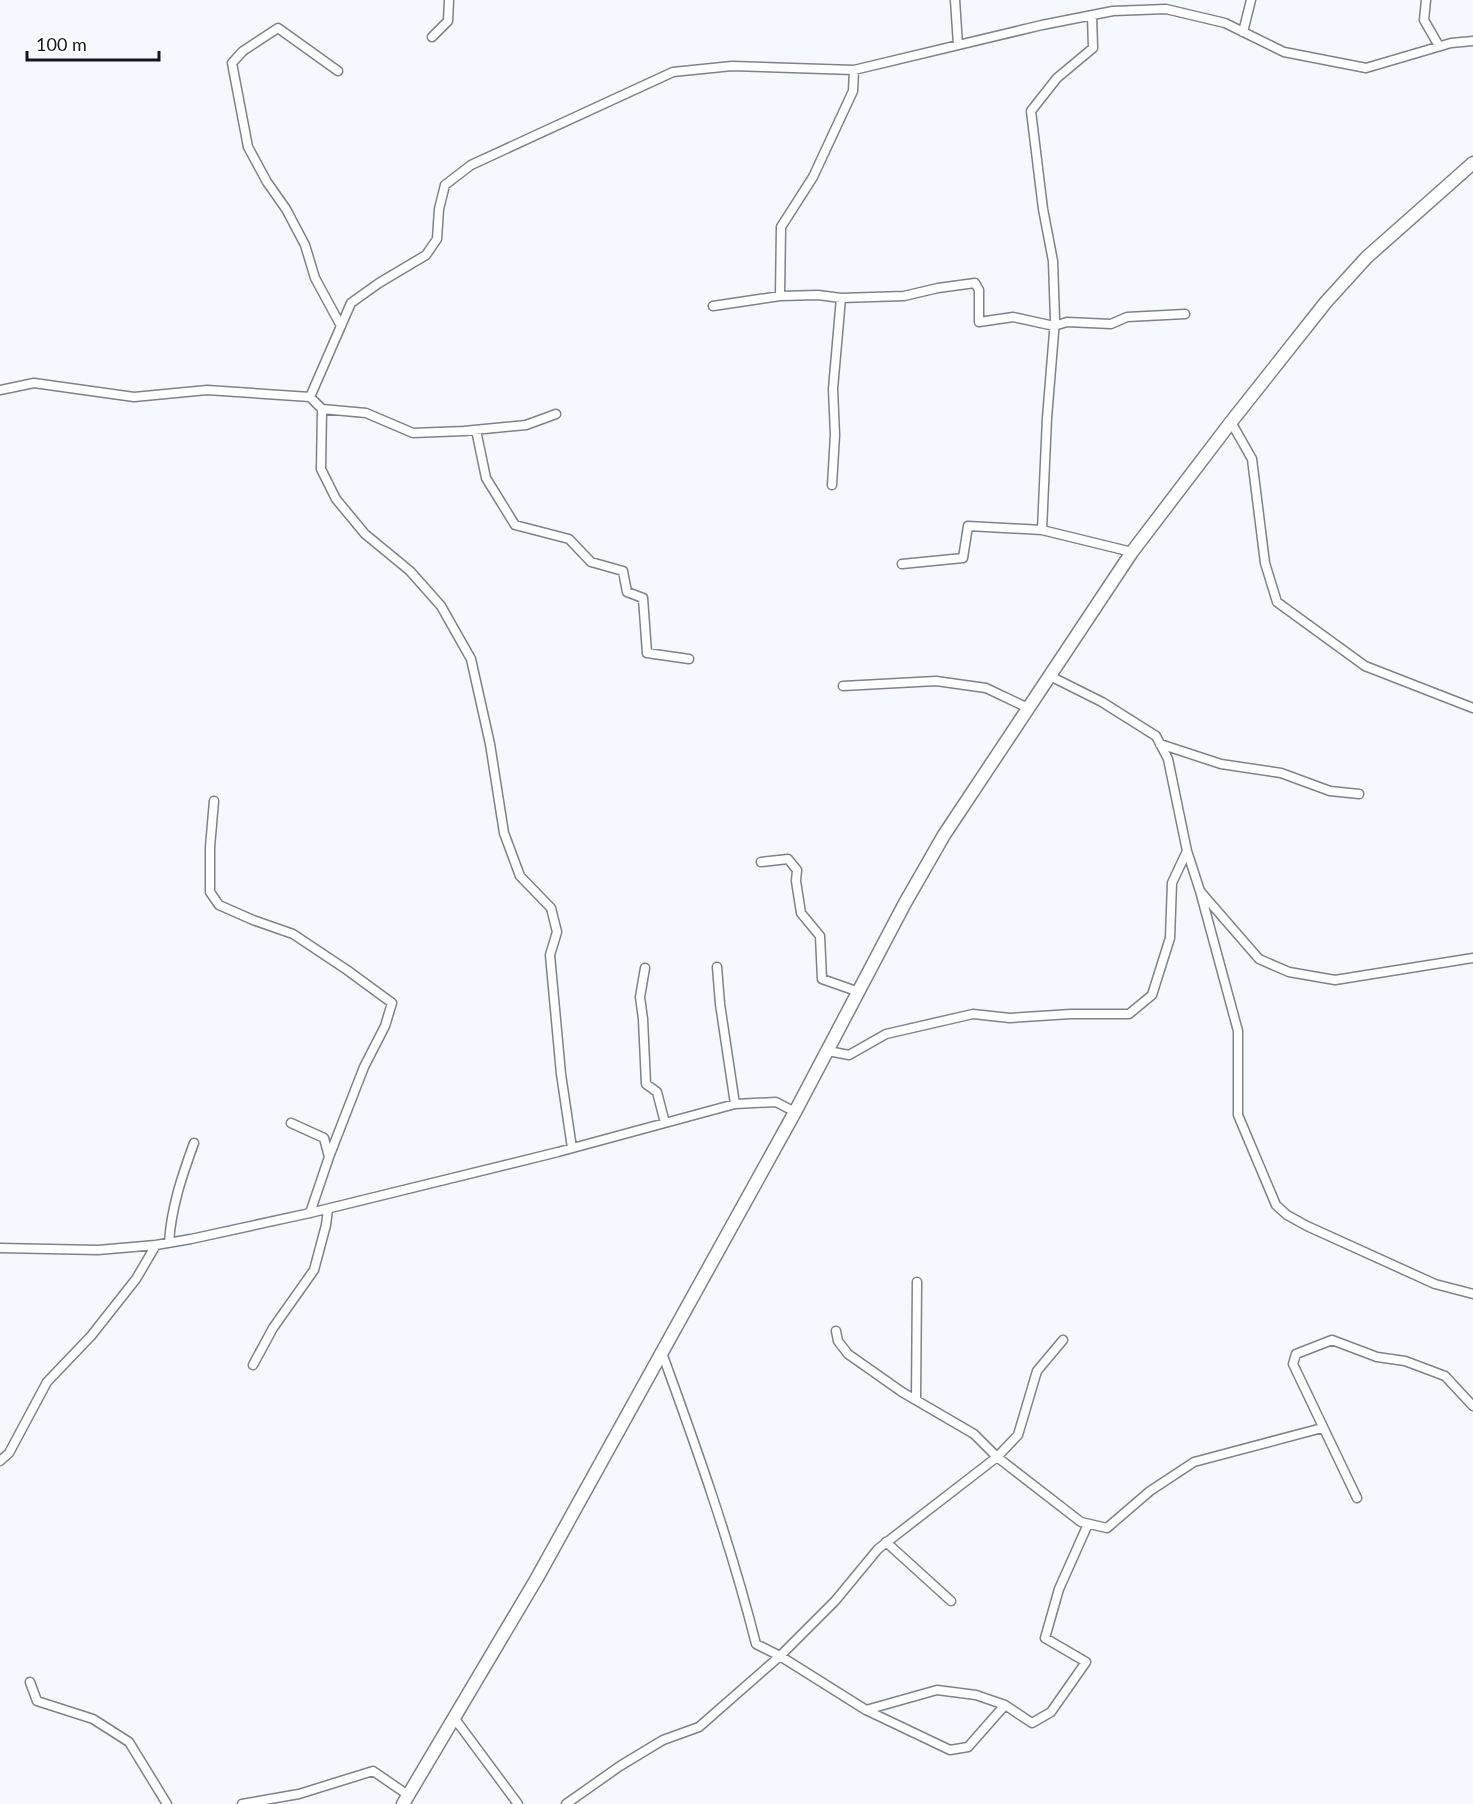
<svg xmlns="http://www.w3.org/2000/svg" width="1473" height="1804" font-family="Lato,sans-serif">
<rect width="100%" height="100%" fill="#f5f8fe"/>
<g fill="none" stroke-linecap="round" stroke-linejoin="round">
<g stroke="#7c8290" stroke-width="11">
<path id="street" d="M955 0 958 45
M1426 0 1424 20 1439 46
M1092 16 1093 48 1057 78 1031 111 1043 209 1053 261 1055 320 1047 418 1042 530 1132 552
M1243 32 1251 0
M432 37 448 21 449 0
M338 71 278 28 243 51 232 63 248 147 267 182 286 209 305 245 315 278 341 326
M780 296 781 227 813 177 853 91 854 70
M713 306 780 296 818 295 841 298 904 296 938 288 975 283 979 290V322L1013 317 1054 326 1067 322 1111 324 1127 317 1185 314
M0 390 34 383 134 397 207 390 310 397 351 303 379 283 426 255 437 239 439 209 445 185 471 165 673 72 732 66 854 70 1042 25 1113 11 1166 9 1225 23 1284 52 1366 68 1451 43 1473 41
M310 397 322 409 366 413 413 433 464 431 526 425 556 414
M322 409 321 469 336 499 365 534 410 571 441 606 471 659 490 744 504 833 520 876 551 908 557 932 550 955 561 1074 572 1148
M1231 422 1252 459 1265 563 1277 602 1365 666 1473 708
M476 430 486 478 515 525 569 539 591 562 623 571 627 592 643 598 647 653 689 659
M832 485 835 435 833 389 841 298
M902 564 963 558 968 526 1042 530
M843 686 936 681 986 688 1028 708
M1160 744 1221 764 1281 773 1330 791 1359 794
M214 801 210 847V892L219 905 253 920 293 934 347 970 392 1003 385 1026 364 1067 329 1157
M1187 851 1200 891 1259 959 1289 972 1335 980 1473 958
M761 862 788 859 797 870 796 881 801 913 820 936 822 979 859 992
M1200 891 1238 1031V1115L1276 1205 1287 1215 1307 1226 1435 1284 1473 1294
M717 967 720 1004 735 1104
M645 968 640 997 643 1019 646 1084 657 1092 665 1123
M828 1051 849 1055 886 1034 973 1014 1010 1018 1071 1014H1129L1152 995 1170 938 1172 883 1187 851 1168 759 1156 736 1102 702 1050 676
M291 1123 324 1138 329 1157 310 1213
M169 1243C171 1208 182 1176 194 1143
M0 1248 98 1250 156 1245 191 1239 310 1213 558 1152 735 1104 776 1102 795 1112
M836 1331 838 1341 848 1354 902 1392 974 1434 997 1457 1018 1435 1037 1371 1063 1340
M662 1353C697 1449 731 1545 756 1644L780 1656 866 1710 937 1690 976 1695 1005 1705 1032 1723 1051 1712 1086 1662 1045 1638 1059 1589 1088 1524
M253 1365 273 1328 314 1270 326 1225 328 1209
M916 1400 917 1282
M0 1461 9 1453 47 1382 91 1336 136 1279 156 1245
M1357 1498 1293 1364 1296 1354 1332 1340 1377 1357 1405 1361 1445 1376 1473 1406
M886 1542 951 1601
M30 1682 37 1701 93 1719 129 1742 167 1804
M866 1710 950 1750 968 1747 1005 1705
M455 1719 518 1804
M242 1804 299 1794 373 1771 408 1795
M566 1804 620 1766 663 1740 699 1727 780 1656 835 1601 878 1549 997 1457 1081 1522 1107 1528 1150 1491 1194 1462 1322 1428"/>
</g>
<g stroke="#7c8290" stroke-width="15">
<path id="secondary" d="M403 1804 537 1578 795 1112 905 903 944 835 1132 552 1231 422 1326 302 1367 257 1473 163"/>
</g>
<use href="#street" stroke="#fff" stroke-width="8"/>
<use href="#secondary" stroke="#fff" stroke-width="12"/>
</g>
<path d="M27 51v9h132v-9" fill="none" stroke="#15171c" stroke-width="3"/>
<text x="36" y="51" font-size="18" fill="#15171c" stroke="#ffffff" stroke-width="4.5" paint-order="stroke">100 m</text>
</svg>
